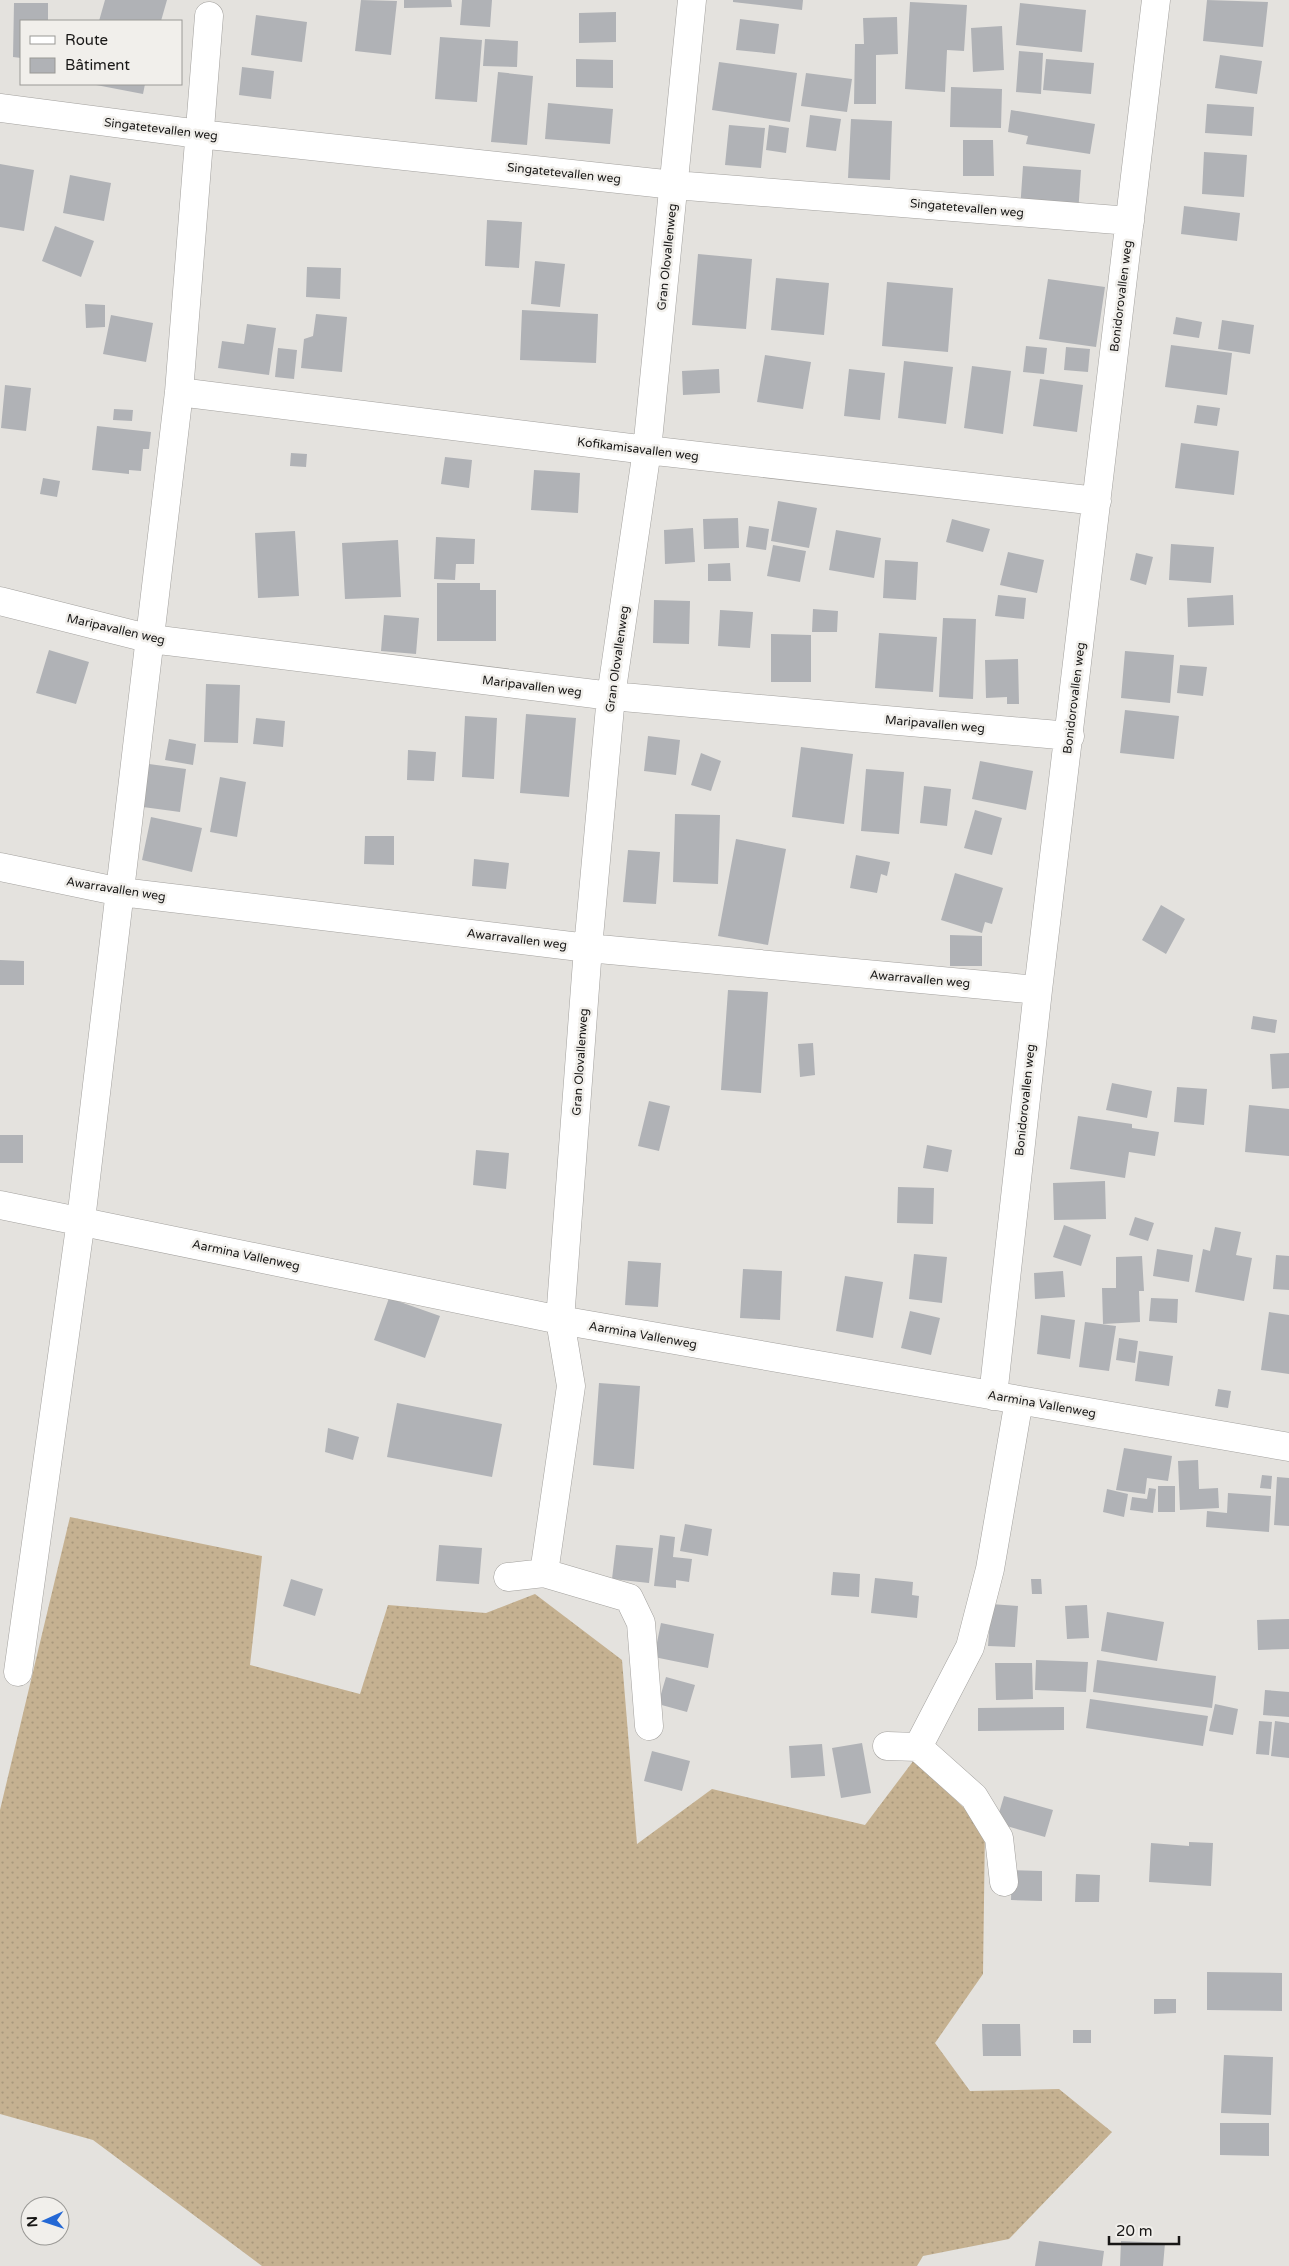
<svg xmlns="http://www.w3.org/2000/svg" width="1289" height="2266" font-family="'Varela Round',sans-serif">
<defs>
<pattern id="grass-dots" width="8" height="8" patternUnits="userSpaceOnUse" patternTransform="scale(1.25)"><rect width="8" height="8" fill="#c5b191"/><path d="M2 2h.1M6 6h.1" fill="none" stroke="#a8987c" stroke-width="1.8" stroke-linecap="round"/></pattern>
</defs>
<rect width="100%" height="100%" fill="#e4e2de"/>
<path fill="url(#grass-dots)" d="M70 1517 262 1556 250 1665 360 1694 388 1605 486 1613 535 1594 622 1660 637 1844 712 1789 865 1825 914 1760 985 1828 983 1974 935 2043 970 2091 1059 2089 1112 2132 1009 2239 923 2256 917 2266H262L93 2140 0 2114V1810Z"/>
<path fill="#b0b2b6" d="M105 0H167L161 21H99Z
M361 0 397 1 391 55 355 51Z
M404 0H451L452 7 404 8Z
M462 0H492L490 27 460 25Z
M733 0H803L802 10 733 2Z
M1207 0 1268 2 1263 47 1203 41Z
M910 2 967 5 964 51 947 50 945 92 905 89Z
M14 3H48V21H21V58L13 57Z
M1020 3 1086 10 1082 52 1016 45Z
M616 12V42L579 43V13Z
M256 15 307 22 302 62 251 55Z
M897 17 898 54 876 55V104H854L855 44H864L863 18Z
M740 19 779 24 775 54 736 50Z
M1002 26 1004 70 973 72 971 28Z
M440 37 482 40 477 102 435 99Z
M485 39 518 41 517 67 483 66Z
M1019 51 1043 53 1041 94 1016 92Z
M1220 55 1262 61 1257 94 1215 88Z
M576 59 613 60V88L576 87Z
M1046 59 1094 63 1091 94 1043 90Z
M719 62 797 73 790 122 712 110Z
M242 67 274 71 271 99 239 95Z
M498 72 533 76 527 145 491 142Z
M806 73 852 79 847 112 801 106Z
M91 84H145L143 94Z
M951 87 1002 89 1001 128 950 127Z
M548 103 613 109 610 144 545 139Z
M1207 104 1254 107 1252 136 1205 133Z
M1011 110 1095 124 1090 154 1026 144 1028 136 1008 132Z
M810 115 841 119 836 151 806 147Z
M851 119 892 121 890 180 848 178Z
M729 125 765 128 761 168 725 165Z
M769 125 789 128 786 153 766 150Z
M963 140H993L994 176H963Z
M1204 152 1247 155 1244 197 1202 194Z
M0 164 34 170 24 231 0 227Z
M1023 166 1081 170 1078 214 1020 210Z
M70 175 111 183 104 221 63 213Z
M1184 206 1240 213 1237 241 1181 234Z
M487 220 522 222 519 268 485 266Z
M55 226 94 241 81 277 42 261Z
M698 254 752 259 746 329 692 325Z
M535 261 565 264 560 307 531 304Z
M307 267 341 268 340 299 306 297Z
M776 278 829 283 824 335 771 330Z
M1048 279 1105 287 1096 347 1039 339Z
M887 282 953 288 948 352 882 346Z
M85 304 105 305V327L86 328Z
M522 310 598 314 596 363 520 360Z
M316 314 347 317 342 372 301 368 304 339 313 336Z
M111 315 153 323 146 362 103 354Z
M1176 317 1202 322 1199 338 1173 334Z
M1222 320 1254 325 1250 354 1218 349Z
M247 324 276 328 269 375 218 368 222 341 244 344Z
M1171 345 1232 353 1227 395 1165 387Z
M1026 346 1047 348 1044 374 1023 372Z
M1066 347 1090 349 1088 372 1064 370Z
M278 348 297 350 294 379 275 377Z
M765 355 811 362 803 409 757 402Z
M904 361 953 367 946 424 898 418Z
M972 366 1011 371 1003 434 964 428Z
M719 369 720 393 683 395 682 371Z
M849 369 885 373 880 420 844 416Z
M1040 379 1083 385 1077 432 1033 426Z
M5 385 31 388 26 431 1 428Z
M1197 405 1220 408 1217 426 1194 423Z
M114 409 133 410 132 421 113 420Z
M97 426 151 432 149 449H143L141 471 129 470V474L92 470Z
M1181 443 1239 451 1234 495 1175 488Z
M291 453 307 454 306 467 290 466Z
M445 457 472 460 469 488 441 484Z
M534 470 580 473 578 513 531 510Z
M43 478 60 481 57 497 40 494Z
M778 501 817 508 809 548 771 541Z
M738 518 739 548 704 549 703 519Z
M952 519 990 529 983 552 946 542Z
M749 526 769 529 766 550 746 547Z
M693 528 695 562 665 564 664 530Z
M836 530 881 538 874 578 829 570Z
M295 531 299 596 258 598 255 533Z
M436 537 475 539 474 564H456L455 580 434 579Z
M398 540 401 597 345 599 342 543Z
M1171 544 1214 547 1211 583 1169 580Z
M773 545 806 551 800 582 767 576Z
M1008 552 1044 560 1037 593 1000 585Z
M1136 553 1153 557 1146 585 1130 580Z
M885 560 918 562 916 600 883 598Z
M730 563 731 581H708V564Z
M437 583H480V590H496V641H437Z
M998 595 1026 598 1024 619 995 616Z
M1233 595 1234 625 1188 627 1187 598Z
M654 600 690 601 689 644 653 643Z
M813 609 838 611 837 632H812Z
M720 610 753 612 750 648 718 646Z
M384 615 419 618 416 654 381 651Z
M943 618 976 619 973 699 939 697Z
M879 633 937 637 933 692 875 688Z
M771 634 811 635V682H771Z
M49 650 89 662 76 704 36 693Z
M1125 651 1174 655 1170 703 1121 698Z
M1018 659 1019 704H1007V697L986 698 985 660Z
M1180 665 1207 667 1203 696 1177 693Z
M206 684 240 685 238 743 204 742Z
M1125 710 1179 716 1174 759 1120 753Z
M526 714 576 718 569 797 520 793Z
M465 716 497 718 494 779 462 777Z
M256 718 285 721 283 747 253 744Z
M648 736 680 740 676 775 644 771Z
M169 739 196 744 193 765 165 760Z
M801 747 853 754 844 824 792 817Z
M408 750 436 752 434 781 407 780Z
M701 753 721 761 711 791 691 785Z
M980 761 1033 771 1026 810 972 799Z
M149 764 186 769 180 812 143 807Z
M866 769 904 772 899 834 861 831Z
M220 777 246 782 237 837 210 832Z
M924 786 951 789 947 826 920 823Z
M975 810 1002 818 992 855 964 848Z
M675 814 720 815 718 884 673 882Z
M151 817 202 828 192 872 142 860Z
M365 836H394V865L364 864Z
M736 839 786 849 768 945 718 936Z
M628 850 660 852 656 904 623 902Z
M856 855 890 862 887 876 881 874 877 893 850 888Z
M474 859 509 863 506 889 472 886Z
M955 873 1003 888 992 924 985 922 982 933 941 920Z
M1161 905 1185 919 1166 954 1142 940Z
M950 935 982 936V966H950Z
M0 960 24 961V985H0Z
M728 990 768 992 761 1093 721 1090Z
M1253 1016 1277 1020 1275 1033 1251 1029Z
M813 1043 815 1075 800 1077 798 1044Z
M1289 1053V1088L1272 1089 1270 1054Z
M1112 1083 1152 1091 1147 1118 1106 1110Z
M1177 1087 1207 1089 1204 1125 1174 1122Z
M649 1101 670 1106 659 1151 638 1146Z
M1249 1105 1289 1109V1156L1245 1152Z
M1078 1116 1132 1124V1128L1159 1132 1155 1156 1129 1152 1125 1178 1070 1169Z
M0 1135H23V1163H0Z
M927 1145 952 1150 948 1172 923 1168Z
M476 1150 509 1153 506 1189 473 1185Z
M1105 1181 1106 1219 1054 1220 1053 1183Z
M898 1187 934 1188 933 1224 897 1223Z
M1135 1217 1154 1223 1148 1241 1129 1235Z
M1064 1225 1091 1235 1081 1266 1053 1257Z
M1215 1227 1241 1232 1236 1255 1252 1258 1244 1301 1195 1292 1203 1249 1210 1251Z
M1157 1249 1193 1255 1189 1282 1153 1276Z
M914 1254 947 1257 942 1303 909 1299Z
M1276 1255 1289 1256V1290L1273 1289Z
M1142 1256 1144 1291H1139L1140 1322 1103 1324 1102 1288H1116V1257Z
M628 1261 661 1263 658 1307 625 1305Z
M743 1269 782 1271 780 1320 740 1318Z
M1063 1271 1065 1297 1035 1299 1034 1273Z
M845 1276 883 1282 873 1338 836 1331Z
M389 1298 440 1316 425 1358 374 1340Z
M1151 1298 1178 1299 1177 1323 1149 1321Z
M910 1311 940 1318 931 1355 901 1348Z
M1269 1312 1289 1315V1374L1261 1370Z
M1041 1315 1075 1320 1070 1359 1037 1354Z
M1085 1322 1116 1326 1109 1371 1079 1367Z
M1119 1338 1138 1341 1135 1363 1116 1360Z
M1139 1351 1173 1356 1169 1386 1135 1381Z
M599 1383 640 1386 634 1469 593 1465Z
M1218 1389 1231 1391 1228 1408 1215 1406Z
M397 1403 502 1424 492 1477 387 1457Z
M328 1428 359 1437 353 1460 325 1452Z
M1124 1448 1172 1456 1168 1481 1147 1478 1145 1494 1116 1490Z
M1198 1460 1199 1489 1218 1488 1219 1508 1180 1510 1178 1461Z
M1262 1475 1272 1476 1271 1489 1260 1488Z
M1277 1477 1289 1478V1526L1274 1525Z
M1158 1486H1175V1512H1158Z
M1149 1488 1156 1489 1153 1513 1130 1510 1132 1497 1147 1499Z
M1107 1489 1128 1494 1124 1517 1103 1512Z
M1228 1493 1271 1496 1269 1532 1206 1527 1207 1511 1227 1513Z
M685 1524 712 1529 708 1556 680 1551Z
M660 1535 675 1537 673 1557 692 1559 689 1582 676 1580V1588L654 1586Z
M439 1545 482 1548 479 1584 436 1581Z
M616 1545 653 1548 649 1583 612 1579Z
M833 1572 860 1574 859 1597 831 1595Z
M875 1578 913 1582 912 1595 919 1596 917 1618 871 1613Z
M291 1579 323 1589 315 1616 283 1606Z
M1031 1579H1041L1042 1594H1032Z
M991 1604 1018 1606 1015 1647 988 1646Z
M1087 1605 1089 1638 1067 1639 1065 1606Z
M1107 1612 1164 1622 1157 1661 1101 1651Z
M1289 1619V1649L1258 1650 1257 1620Z
M661 1623 714 1634 708 1668 654 1657Z
M1036 1660 1088 1662 1086 1692 1035 1690Z
M1097 1660 1216 1676 1212 1708 1093 1692Z
M995 1663H1032L1033 1699 996 1700Z
M666 1677 695 1685 687 1712 658 1704Z
M1265 1690 1289 1692V1717L1263 1715Z
M1090 1699 1208 1716 1203 1746 1086 1728Z
M1215 1704 1238 1709 1233 1735 1209 1731Z
M1064 1707V1730L978 1731V1708Z
M1259 1721 1272 1722 1269 1755 1256 1754Z
M1275 1721 1289 1723V1758L1271 1756Z
M862 1743 871 1793 841 1798 832 1748Z
M822 1744 825 1776 791 1778 789 1746Z
M652 1751 690 1761 682 1791 644 1781Z
M1004 1796 1053 1810 1045 1837 996 1823Z
M1189 1842 1213 1843 1211 1886 1149 1882 1151 1843 1189 1846Z
M1012 1870 1042 1871V1901L1011 1900Z
M1076 1874 1100 1875 1099 1902H1075Z
M1207 1972 1282 1973V2011L1207 2010Z
M1154 1999H1176V2013L1154 2014Z
M982 2024H1020L1021 2056H983Z
M1073 2030H1091V2043H1073Z
M1224 2055 1273 2057 1271 2115 1221 2113Z
M1220 2123H1269V2156L1220 2155Z
M1039 2241 1104 2251 1102 2266H1035Z
M1121 2241 1165 2243 1163 2266H1120Z"/>
<g fill="none" stroke-linecap="round" stroke-linejoin="round">
<g stroke="#a3a19e" stroke-width="29">
<path id="minor" d="M0 108 199 134 674 185 1130 221
M179 392 647 450 1097 501
M0 601 151 639 611 696 1070 736
M0 867 121 892 588 948 1038 990
M0 1205 560 1320 1289 1447
M993 1396 1038 990 1156 0
M544 1573 629 1598 641 1623 649 1726
M508 1577 544 1573 571 1386 560 1320 588 948 611 696 647 450 692 0
M18 1672 81 1220 179 392 209 16
M887 1746 918 1747 970 1647 990 1569 1019 1400
M918 1747 974 1797 999 1838 1004 1882"/>
</g>
<use href="#minor" stroke="#fff" stroke-width="28"/>
</g>
<g text-anchor="middle" stroke-width="5" stroke-linejoin="round" paint-order="stroke">
<g font-size="12" fill="#181716" stroke="#f1efeb">
<text transform="translate(161 129) rotate(7)" y="4">Singatetevallen weg</text>
<text transform="translate(564 173) rotate(6)" y="4">Singatetevallen weg</text>
<text transform="translate(967 208) rotate(5)" y="4">Singatetevallen weg</text>
<text transform="translate(667 257) rotate(-84)" y="4">Gran Olovallenweg</text>
<text transform="translate(1121 296) rotate(-83)" y="4">Bonidorovallen weg</text>
<text transform="translate(638 449) rotate(7)" y="4">Kofikamisavallen weg</text>
<text transform="translate(116 629) rotate(13)" y="4">Maripavallen weg</text>
<text transform="translate(617 659) rotate(-82)" y="4">Gran Olovallenweg</text>
<text transform="translate(532 686) rotate(7)" y="4">Maripavallen weg</text>
<text transform="translate(1074 698) rotate(-83)" y="4">Bonidorovallen weg</text>
<text transform="translate(935 724) rotate(5)" y="4">Maripavallen weg</text>
<text transform="translate(116 889) rotate(9)" y="4">Awarravallen weg</text>
<text transform="translate(517 939) rotate(7)" y="4">Awarravallen weg</text>
<text transform="translate(920 979) rotate(5)" y="4">Awarravallen weg</text>
<text transform="translate(580 1062) rotate(-86)" y="4">Gran Olovallenweg</text>
<text transform="translate(1025 1100) rotate(-84)" y="4">Bonidorovallen weg</text>
<text transform="translate(246 1255) rotate(12)" y="4">Aarmina Vallenweg</text>
<text transform="translate(643 1335) rotate(10)" y="4">Aarmina Vallenweg</text>
<text transform="translate(1042 1404) rotate(10)" y="4">Aarmina Vallenweg</text>
</g>
</g>
<rect x="20" y="20" width="162" height="65" fill="#f1efeb" stroke="#9a9996"/>
<rect x="30" y="36" width="25" height="8" fill="#ffffff" stroke="#9a9996"/>
<text x="65" y="45" font-size="15" fill="#181716">Route</text>
<rect x="30" y="58" width="25" height="15" fill="#b0b2b6" stroke="#9a9996"/>
<text x="65" y="70" font-size="15" fill="#181716">Bâtiment</text>
<g transform="translate(45 2221) rotate(267)"><circle r="24" fill="#f1efeb" stroke="#9a9996"/>
<path d="M0-4L9 19L0 12L-9 19Z" fill="#2468d5"/>
<text y="-8" font-size="14" font-weight="bold" text-anchor="middle" fill="#181716">N</text>
</g>
<path d="M1109 2236v8h70v-8" fill="none" stroke="#181716" stroke-width="2.5"/>
<text x="1116" y="2236" font-size="15" fill="#181716" stroke="#f1efeb" stroke-width="4" paint-order="stroke">20 m</text>
</svg>
